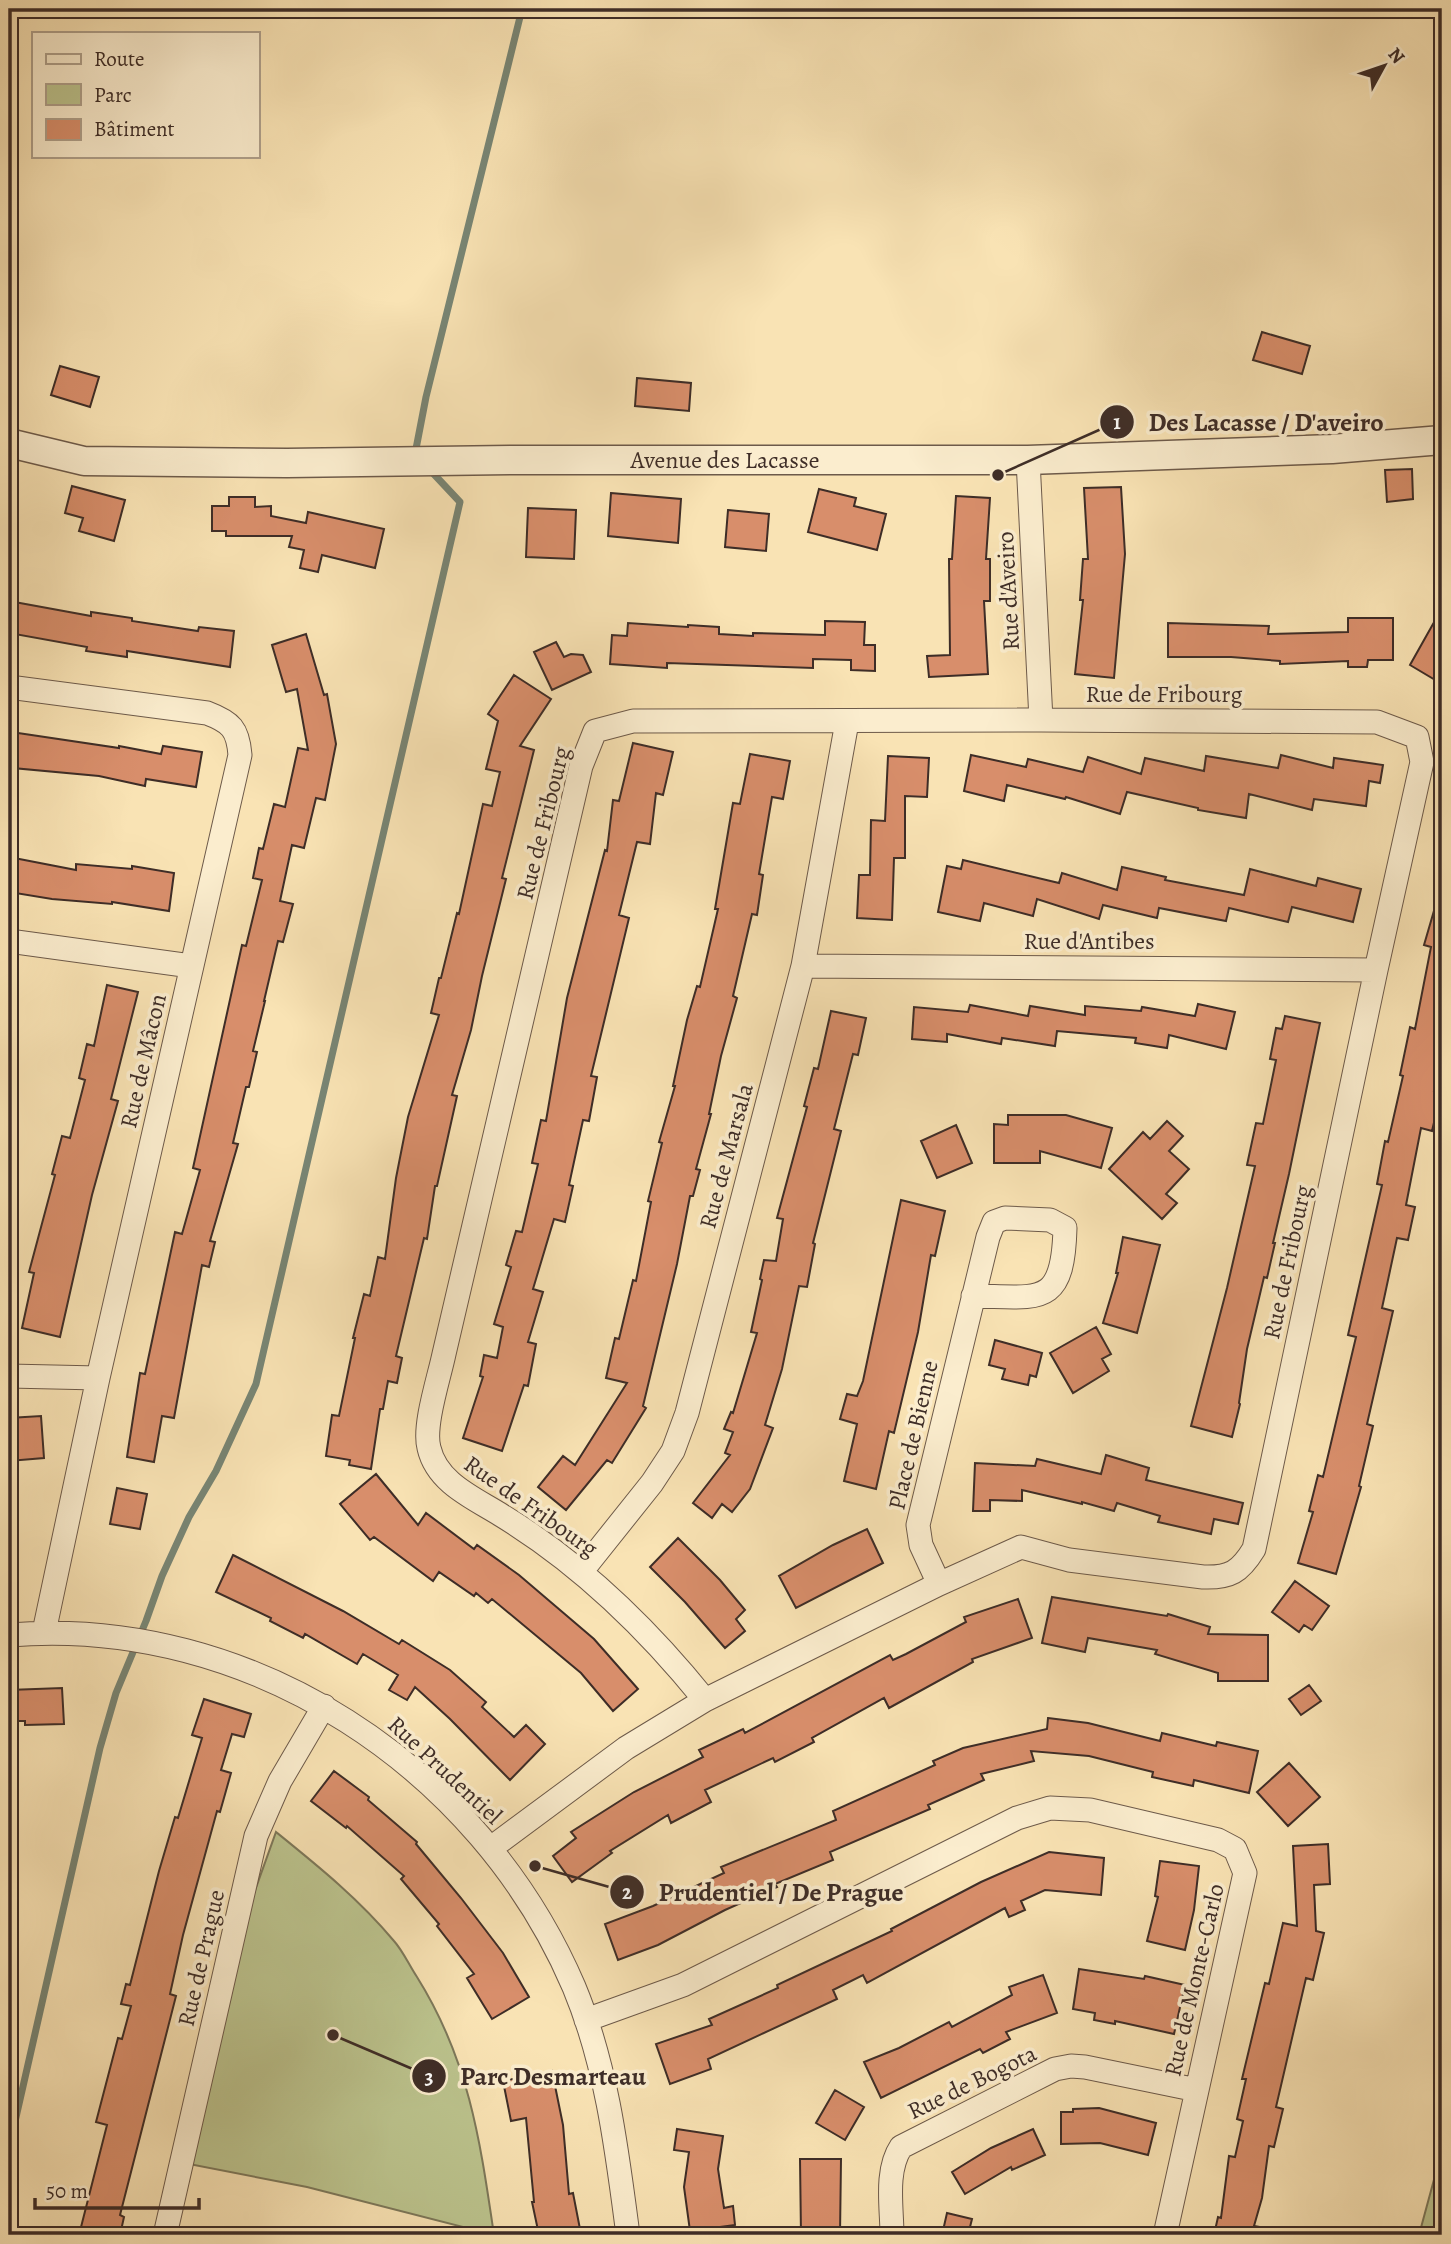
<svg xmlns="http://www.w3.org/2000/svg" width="1451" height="2244" font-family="Alegreya,serif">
<rect width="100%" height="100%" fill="#f9e3b4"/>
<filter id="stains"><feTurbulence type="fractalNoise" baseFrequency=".00286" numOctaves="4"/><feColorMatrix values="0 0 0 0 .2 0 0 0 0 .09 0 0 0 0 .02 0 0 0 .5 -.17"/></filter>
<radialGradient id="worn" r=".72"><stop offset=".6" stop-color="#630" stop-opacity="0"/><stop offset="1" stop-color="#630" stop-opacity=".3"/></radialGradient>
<path fill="#bcc48e" stroke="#7d785a" stroke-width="2" d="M276 1832C318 1866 359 1899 394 1941 403 1951 409 1965 417 1977 469 2060 480 2140 494 2235L307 2187 189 2164 248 1910Z
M1442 2150V2235H1419Z"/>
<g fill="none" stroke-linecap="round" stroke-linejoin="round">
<path stroke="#788574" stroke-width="7" d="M415 454 426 397 522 9
M9 2148 100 1748 116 1693 146 1621 162 1576 189 1517 216 1471 256 1384 460 502 430 470"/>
</g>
<path fill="#d88e6b" stroke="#3e2d27" stroke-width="2" d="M1262 332 1310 346 1302 374 1253 360Z
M60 366 99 377 90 407 51 395Z
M637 378 691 383 689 411 635 406Z
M1412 469 1413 499 1387 502 1385 470Z
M72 486 125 500 114 541 79 531 83 518 65 513Z
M1121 487 1125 554 1114 678 1075 674 1083 600H1080L1083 559H1088L1084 488Z
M819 489 856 498 854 506 886 514 877 550 808 532Z
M611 493 681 499 678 543 608 536Z
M956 496 990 498 986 559H990V601H984L988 674 929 677 927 656 950 655 949 559H952Z
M229 497H255V507L271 506V516L306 523 308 512 384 529 375 568 322 555 318 572 300 568 304 550 289 547 292 536H226V531H212V506H229Z
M528 508 576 510 574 559 526 557Z
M728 510 769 514 766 551 725 547Z
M9 601 91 616V612L132 618V621L198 631 199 627 234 631 230 667 127 651V657L86 651 87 647 9 633Z
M1442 608V684L1410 665Z
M1348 618H1393V660H1368L1367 667H1348V661L1280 664V661L1231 657H1168V623L1269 626 1268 634 1348 632Z
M825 621 865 622 864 645H875V671L851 670V660L813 659V668L667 663V668L610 664 612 635 627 636 628 623 688 627V625L719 627V634L753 636V633L825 635Z
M306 634 324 695 327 694 336 744 325 800 316 798 304 848 292 845 280 901 293 904 283 942 278 941 264 1001H265L253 1051 257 1052 249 1087H246L233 1143 238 1144 210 1241 215 1242 209 1267 202 1265 174 1418 162 1416 154 1462 127 1457 140 1373 145 1374 175 1232 182 1234 200 1170 193 1168 242 945 246 946 262 880 253 878 259 848 263 849 274 804 285 807 298 748 308 750 297 689 286 692 272 645Z
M556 642 564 657 571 654 583 655 591 672 552 690 534 652Z
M514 675 551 699 520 746 534 750 502 878 506 879 482 976 471 1030 452 1095 457 1096 437 1186H435L427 1239 424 1238 396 1356 402 1358 397 1383 388 1381 383 1409H380L371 1469 349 1465 350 1460 326 1456 332 1415 339 1416 355 1338H353L364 1294 370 1296 378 1257 385 1259 396 1178 408 1117 439 1015 431 1013 439 978H441L457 913 459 914 483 804 492 806 500 772 486 769 498 721 488 714Z
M18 733 119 748V746L161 754 163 746 202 752 196 787 146 779 145 786 99 776 13 768Z
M633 743 673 752 663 795 656 793 650 844 637 842 619 915 629 918 591 1076 597 1077 589 1121 583 1120 569 1185 573 1186 565 1222 554 1219 533 1289 543 1292 528 1342 536 1344 528 1386 524 1385 502 1451 463 1438 483 1377 480 1376 484 1355 497 1358 503 1327 494 1324 511 1267 506 1265 516 1231 522 1232 538 1164 532 1163 541 1120 546 1121 567 998 605 850 607 851 613 800 619 801Z
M750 754 790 761 783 799 772 797 759 874 763 875 757 915 752 914 733 996 737 998 721 1056 709 1114H711L696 1169 700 1170 693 1196H690L677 1264 643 1406 646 1408 612 1463 607 1460 566 1510 538 1487 563 1456 575 1465 627 1383 606 1378 615 1338 619 1339 633 1280 636 1281 651 1202 648 1201 662 1143 659 1142 675 1086H673L687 1020 697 986 700 987 718 909H715L733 803 740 804Z
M971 755 1026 767 1028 759 1083 772 1088 757 1141 774 1145 758 1204 771 1206 756 1278 768 1281 755 1333 768 1334 758 1383 765 1380 783 1369 781 1366 806 1314 799 1312 810 1249 794 1246 818 1198 810V808L1127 792 1120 814 1066 797 1065 799 1007 785 1004 801 964 791Z
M888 756 929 758 927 797 905 796V858H894L892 920 857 918 859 875H870L871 820 885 821Z
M9 857 76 870V864L132 869V866L174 873 169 911 112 902V904L52 899 9 892Z
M963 860 1059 883 1062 873 1117 890 1122 867 1166 877 1165 880 1244 895 1250 869 1316 886 1318 878 1361 889 1353 922 1292 907 1288 922 1229 908 1226 921 1159 908 1157 918 1103 905 1099 919 1037 899 1033 916 984 903 980 921 938 912 947 866 961 869Z
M1438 897 1442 898V1051L1434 1091 1441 1093 1432 1131 1421 1128 1406 1205 1415 1207 1408 1240 1397 1238 1382 1308 1393 1311 1367 1424 1373 1426 1359 1486 1361 1487 1336 1574 1298 1563 1313 1512 1309 1511 1318 1475 1323 1477 1356 1337 1348 1335 1382 1185 1377 1184 1385 1141 1388 1142 1403 1076 1400 1075 1410 1027 1415 1029 1431 947 1424 945Z
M107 985 138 992 111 1099 118 1101 92 1195 60 1337 22 1328 34 1273 29 1272 55 1175 52 1174 62 1136 70 1138 85 1080 79 1078 87 1044 94 1046Z
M1198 1004 1235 1012 1226 1049 1169 1035 1167 1048 1135 1043 1136 1038 1057 1031 1055 1046 1002 1038 1001 1044 947 1034V1042L912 1039 914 1007 968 1012 970 1005 1028 1016 1030 1006 1085 1015V1006L1141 1011 1142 1007 1195 1016Z
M831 1011 866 1018 858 1055 853 1054 834 1129 841 1131 813 1243 815 1244 807 1287 799 1286 782 1369 765 1425 773 1428 750 1489 732 1512 722 1504 712 1518 693 1503 730 1455 725 1453 733 1432 724 1429 731 1412 733 1413 757 1333 751 1332 762 1280 760 1279 764 1260 776 1261 783 1219 777 1218 807 1107 804 1106 814 1068 818 1069Z
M1285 1016 1320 1023 1289 1174 1273 1243H1275L1267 1278 1264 1277 1247 1349 1239 1403 1240 1404 1232 1437 1191 1426 1227 1288 1255 1166 1247 1165 1256 1123 1263 1124 1276 1060 1270 1059 1276 1028 1282 1029Z
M1008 1115H1066L1112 1128 1101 1168 1040 1151V1163H994V1124L1008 1125Z
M1167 1121 1183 1136 1169 1151 1189 1169 1166 1194 1177 1203 1162 1219 1109 1169 1143 1132 1150 1139Z
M956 1125 972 1163 937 1178 921 1141Z
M901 1200 945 1211 935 1256 931 1255 918 1332 894 1433 889 1431 876 1489 844 1481 857 1424 840 1419 847 1394 857 1396 863 1381Z
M1123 1237 1160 1245 1137 1333 1103 1323 1118 1273H1116Z
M1096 1327 1111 1354 1102 1359 1109 1371 1073 1393 1050 1353Z
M995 1340 1042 1353 1036 1377 1030 1375 1028 1385 1002 1379 1005 1369 989 1365Z
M41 1416 44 1458 9 1461V1418Z
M1106 1455 1149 1468 1146 1480 1243 1503 1238 1524 1214 1519 1211 1534 1158 1522 1160 1516 1117 1503 1114 1511 1082 1502V1504L1022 1490V1501L990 1500V1511H973L975 1463 1035 1466 1037 1459 1101 1474Z
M376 1474 418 1525 426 1513 474 1549 477 1545 519 1575 594 1639 638 1689 613 1711 581 1673 492 1599 488 1603 476 1593 474 1596 439 1572 433 1581 374 1537 370 1540 340 1504Z
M117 1488 147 1494 140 1529 110 1524Z
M867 1529 883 1563 796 1608 779 1576 833 1545Z
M678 1538 720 1580 745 1610 736 1619 745 1631 725 1648 685 1602 650 1567Z
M233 1555 343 1611 399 1644 402 1640 450 1670 486 1702 482 1707 514 1737 526 1725 545 1744 510 1780 450 1719 415 1687 407 1700 389 1690 398 1675 363 1654 357 1664 305 1634 303 1638 270 1621 271 1618 216 1592Z
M1295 1581 1329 1606 1312 1630 1304 1625 1299 1632 1272 1612Z
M1052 1597 1167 1616 1168 1614 1210 1627 1208 1634 1268 1635V1681H1218V1673L1155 1654 1157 1650 1088 1638 1085 1652 1042 1643Z
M1018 1599 1032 1638 972 1659 973 1662 889 1708 884 1698 812 1738 814 1742 775 1762 773 1758 705 1790 711 1802 671 1823 668 1815 610 1851 612 1853 572 1882 553 1856 576 1838 571 1832 634 1792 703 1757 699 1750 743 1729 745 1733 890 1655 893 1660 906 1654 966 1622 964 1617Z
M1309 1685 1321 1701 1301 1715 1289 1699Z
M62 1688 64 1724 25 1725V1721H9V1690Z
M204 1699 251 1714 244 1737 232 1734 221 1770 231 1773 220 1812 217 1811 183 1935 170 1994 176 1996 120 2215 124 2217 120 2235H79L107 2125 96 2122 118 2038 122 2039 131 2006 121 2004 126 1984 130 1985 159 1871 175 1817 178 1818 202 1738 192 1735Z
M1048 1718 1088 1723 1160 1741 1162 1733 1216 1746 1217 1742 1258 1751 1249 1793 1194 1780 1193 1786 1152 1777 1153 1772 1089 1756 1031 1751 1034 1761 981 1774 984 1780 928 1805 930 1809 830 1852 833 1860 775 1884 777 1887 725 1910 658 1945 618 1960 605 1924 653 1906 724 1873 721 1867 836 1820 833 1811 935 1765 933 1761 963 1748 1047 1729Z
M1289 1763 1320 1797 1288 1826 1257 1792Z
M334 1771 369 1797 368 1800 417 1842 416 1844 461 1898 503 1953 529 1997 492 2019 467 1978 474 1974 437 1926 439 1924 401 1879 404 1876 347 1826 346 1828 311 1801Z
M1328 1844 1330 1884 1314 1885 1316 1931 1324 1933 1313 1980 1306 1978 1276 2107 1283 2109 1274 2147 1269 2146 1262 2198 1254 2226 1266 2228V2235H1214L1218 2217 1221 2218 1229 2156 1235 2157 1243 2121 1237 2119 1246 2079H1242L1265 1983 1269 1984 1283 1923 1297 1926 1293 1846Z
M1049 1852 1104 1858 1101 1895 1045 1890 1021 1901 1025 1910 1009 1917 1005 1908 867 1983 863 1975 833 1990 837 1999 708 2059 711 2069 670 2084 656 2044 712 2025 709 2019 778 1988 777 1985 892 1931 891 1929 981 1882Z
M1160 1861 1199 1866 1194 1910 1185 1950 1147 1941 1158 1897 1155 1896Z
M1079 1969 1144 1979 1145 1976 1185 1985 1174 2034 1115 2021V2024L1094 2020 1095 2013 1073 2009Z
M1043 1975 1057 2013 1006 2032 1010 2039 983 2053 980 2049 881 2098 864 2062 899 2048 949 2022 952 2027 1012 1995 1009 1987Z
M552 2071 563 2125 569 2194 573 2193 580 2229 553 2235H539L532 2202H534L526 2118 511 2121 503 2081Z
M835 2090 864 2107 845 2140 816 2123Z
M1099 2108 1156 2123 1148 2155 1100 2143 1061 2144V2112H1073V2109Z
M677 2129 723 2136 718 2169 724 2208 733 2206 735 2225 690 2231 684 2187 689 2152 674 2150Z
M1033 2129 1045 2155 1012 2170 1011 2167 965 2194 952 2172 991 2148Z
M800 2159H841L840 2235H801Z
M947 2213 972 2219 968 2235H942Z"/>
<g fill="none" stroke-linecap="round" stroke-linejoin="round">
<g stroke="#6d5a4a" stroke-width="25">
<path id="minor" d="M1028 460 1041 720
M9 687 207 713C231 722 238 729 240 755L98 1378 44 1632
M9 941 191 966
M803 966 1376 970
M9 1376 98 1378
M581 1572 652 1483 673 1451 687 1413 803 966 847 722
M939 1584 921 1545 918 1525 988 1237 994 1222 1005 1218 1050 1220 1065 1228C1063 1308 1040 1297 973 1296
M9 1635C250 1615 480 1767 574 1987 607 2066 617 2151 628 2235
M491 1848 626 1748 705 1700C647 1628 580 1563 501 1515 474 1498 437 1483 429 1448 423 1426 439 1378 444 1354L581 766 595 731 633 721 1041 720 1377 722 1417 737 1422 762 1376 970 1254 1549C1240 1572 1230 1578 1203 1577L1069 1560 1021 1547 939 1584 705 1700
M586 2020 683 1985 1017 1818 1050 1808 1090 1810 1218 1840 1235 1849 1245 1873 1165 2235
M165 2235 256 1836 280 1781 324 1706
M892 2235C892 2208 885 2171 901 2147L1055 2069 1071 2066 1085 2067 1197 2090"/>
</g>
<g stroke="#6d5a4a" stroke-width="31">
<path id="tertiary" d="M9 443 84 461 287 463 510 460H1028L1332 449 1442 440"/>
</g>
<use href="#minor" stroke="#fbedce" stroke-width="23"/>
<use href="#tertiary" stroke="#fbedce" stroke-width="28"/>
</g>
<g text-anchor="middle" stroke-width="7" stroke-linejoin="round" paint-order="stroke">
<g font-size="24" fill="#3e2d27" stroke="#fbedce">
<text x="725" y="468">Avenue des Lacasse</text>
<text transform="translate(1008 591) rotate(-93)" y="8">Rue d'Aveiro</text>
<text x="1164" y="702">Rue de Fribourg</text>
<text transform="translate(543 823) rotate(-76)" y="8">Rue de Fribourg</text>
<text x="1089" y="949">Rue d'Antibes</text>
<text transform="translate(143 1061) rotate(-77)" y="8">Rue de Mâcon</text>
<text transform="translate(726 1156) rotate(-75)" y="8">Rue de Marsala</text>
<text transform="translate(1287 1262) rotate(-78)" y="8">Rue de Fribourg</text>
<text transform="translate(913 1435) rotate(-77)" y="8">Place de Bienne</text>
<text transform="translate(531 1506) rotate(35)" y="8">Rue de Fribourg</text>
<text transform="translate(445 1770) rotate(43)" y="8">Rue Prudentiel</text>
<text transform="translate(201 1958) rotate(-77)" y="8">Rue de Prague</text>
<text transform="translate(1194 1980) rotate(-77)" y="8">Rue de Monte-Carlo</text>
<text transform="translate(972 2082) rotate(-26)" y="8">Rue de Bogota</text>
</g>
</g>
<path fill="none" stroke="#3e2d27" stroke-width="2.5" d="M998 475L1117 422M535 1866L627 1892M333 2035L429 2076"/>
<g fill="#3e2d27" stroke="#fbedce" stroke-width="2.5">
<circle cx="998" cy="475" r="7"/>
<circle cx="535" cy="1866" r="7"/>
<circle cx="333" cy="2035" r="7"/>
<circle cx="1117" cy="422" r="18"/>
<circle cx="627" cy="1892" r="18"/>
<circle cx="429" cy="2076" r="18"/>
</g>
<g font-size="21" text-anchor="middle" font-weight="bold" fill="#fff">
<text x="1117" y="429">1</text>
<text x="627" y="1899">2</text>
<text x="429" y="2084">3</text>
</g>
<g font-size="26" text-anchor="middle" font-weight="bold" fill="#3e2d27" stroke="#fbedce" stroke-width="7" stroke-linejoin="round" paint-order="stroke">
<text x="1266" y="431">Des Lacasse / D'aveiro</text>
<text x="781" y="1901">Prudentiel / De Prague</text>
<text x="553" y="2085">Parc Desmarteau</text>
</g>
<rect width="1451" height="2244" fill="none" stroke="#f9e3b4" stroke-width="35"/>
<rect x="10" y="10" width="1430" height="2223" fill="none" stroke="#3e2d27" stroke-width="3.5"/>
<rect x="18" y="18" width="1416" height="2209" fill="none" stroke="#3e2d27" stroke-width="2"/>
<rect x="32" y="32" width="228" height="126" fill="#fbedce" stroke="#afa08b" stroke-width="2"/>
<rect x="46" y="54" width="35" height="10" fill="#fbedce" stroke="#afa08b" stroke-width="2"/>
<text x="94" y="66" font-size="21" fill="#3e2d27">Route</text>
<rect x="46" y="84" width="35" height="21" fill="#bcc48e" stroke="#afa08b" stroke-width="2"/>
<text x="94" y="102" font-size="21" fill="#3e2d27">Parc</text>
<rect x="46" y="119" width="35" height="21" fill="#d88e6b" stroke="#afa08b" stroke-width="2"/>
<text x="94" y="136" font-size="21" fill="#3e2d27">Bâtiment</text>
<g transform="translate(1384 66) rotate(50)" stroke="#fbedce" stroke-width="5" paint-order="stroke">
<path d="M0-5L12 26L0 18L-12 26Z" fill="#3e2d27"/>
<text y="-10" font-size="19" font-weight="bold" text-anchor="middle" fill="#3e2d27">N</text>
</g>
<path d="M35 2198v10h164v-10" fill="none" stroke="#3e2d27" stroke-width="3.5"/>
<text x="46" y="2198" font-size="21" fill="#3e2d27" stroke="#fbedce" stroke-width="5" paint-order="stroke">50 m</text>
<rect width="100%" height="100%" filter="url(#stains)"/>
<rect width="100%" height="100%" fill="url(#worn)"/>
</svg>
